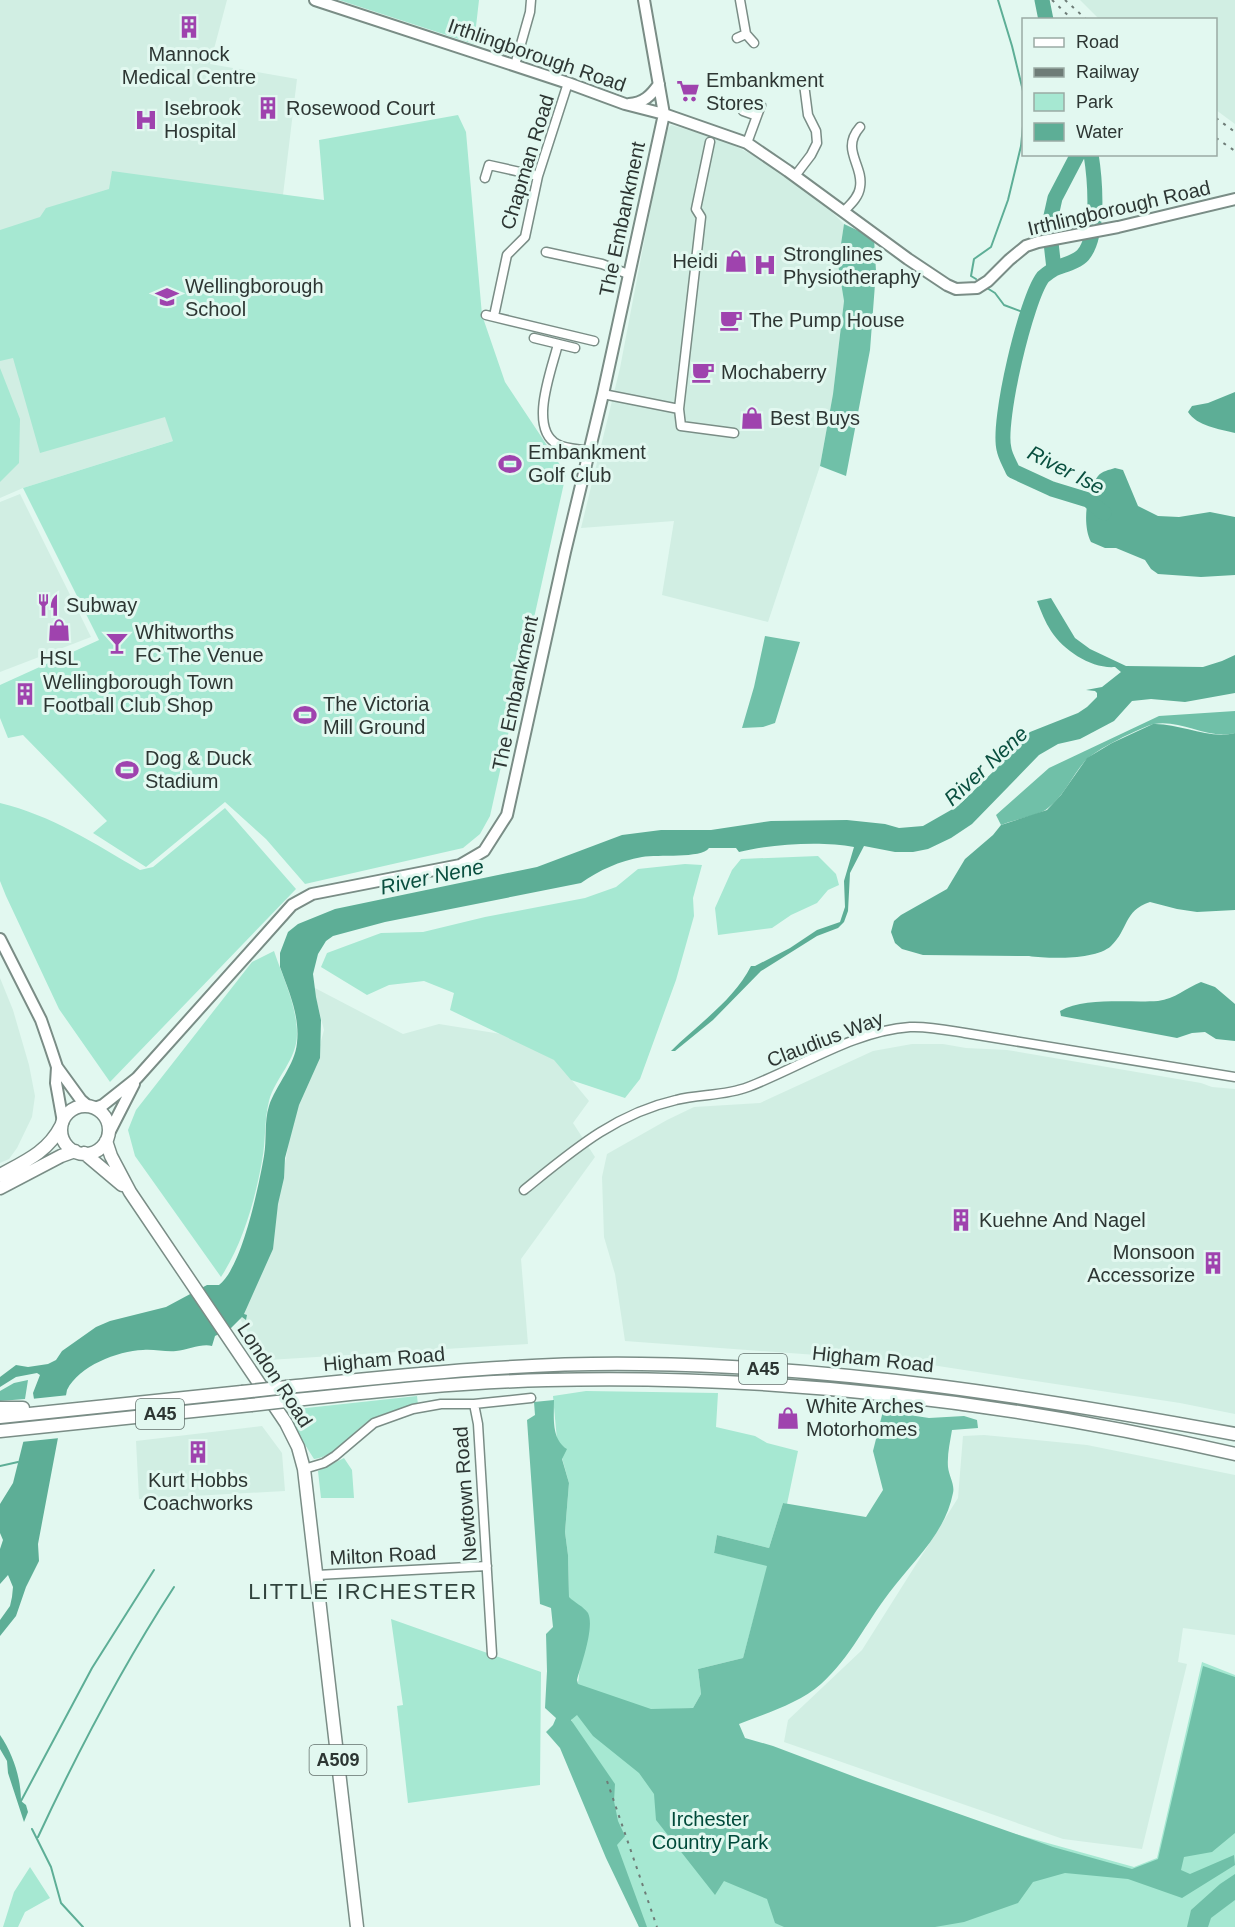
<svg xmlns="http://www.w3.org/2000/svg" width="1235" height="1927" font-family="Helvetica,sans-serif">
<rect width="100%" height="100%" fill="#e2f8f0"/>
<path fill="#d1eee3" d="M0 0H227L210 64 297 79 283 195 249 417 23 488 0 498Z
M1080 0H1235V124L1216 110V20L1099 19Z
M671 125 721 139 757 157 811 191 844 224 838 264 844 301 833 394 820 466 768 622 662 595 674 521 581 528 620 368 665 132Z
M20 494 91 637 0 672V502Z
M0 978 13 1010 29 1065 35 1096 32 1117 17 1148 9 1159 0 1163Z
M313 987 403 1034 439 1024 501 1034 555 1060 589 1101 573 1123 595 1157 521 1259 528 1344 268 1360 255 1345 238 1315 269 1253 295 1108 317 1056 324 1030Z
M912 1044H943L966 1048 1007 1050 1201 1083 1212 1087 1235 1089V1414L1180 1403 912 1362 625 1341 615 1274 604 1237 602 1177 607 1154 667 1120 694 1107 760 1103 873 1051Z
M262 1426 282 1453 285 1491 139 1499 136 1441Z
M984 1435 1087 1445 1235 1475V1635L1183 1628 1178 1662 1187 1664 1142 1849 1063 1839 784 1742 788 1720 862 1650 958 1498 963 1436Z"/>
<path fill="#a6e8d2" d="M339 0H479L474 44Z
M458 115 466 132 482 315 505 382 566 474 490 816 480 834 463 848 305 884 266 839 225 802 146 867 93 833 107 821 23 735 8 738 0 718V685L99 640 23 488 173 441 165 417 40 453 13 358 0 361V230L40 217 46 208 109 189 112 171 324 200 319 140Z
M0 368 20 419 19 463 0 482Z
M0 803C51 815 95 844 140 870L153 867 225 808 296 889 110 1082 59 1009 6 896 0 881Z
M818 856 836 874 839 885 828 890 817 903 791 915 772 928 718 935 715 908 732 870 741 859Z
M685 864 702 865 693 898 694 916 676 980 640 1079 625 1098 571 1080 554 1060 450 1010 454 993 424 981 389 985 367 995 321 967 327 953 381 933 423 932 485 917 585 898 616 887 638 869Z
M274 951C283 978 297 1006 297 1034 297 1060 275 1078 269 1101 264 1121 266 1141 262 1161 255 1200 243 1243 221 1277L135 1156 128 1130 136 1110 252 962Z
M586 1391 718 1393 716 1427 755 1436 767 1443 798 1451 787 1504 783 1503 769 1548 717 1535 714 1553 768 1565 743 1658 698 1669 701 1694 693 1708 656 1710 1008 1832 1134 1867 1157 1858 1202 1662 1235 1675V1927H639L568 1709 578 1683 587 1612 569 1598 568 1555 565 1532 569 1483 557 1440 553 1396Z
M417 1396 418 1405C404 1409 389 1411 376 1417 354 1427 339 1456 314 1459L297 1432 288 1410Z
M344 1458 352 1470 354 1498H321L318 1471Z
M391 1619 541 1672 540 1785 408 1803 397 1706 403 1705Z
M30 1867 50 1898 25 1912 18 1927H3L14 1892Z"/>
<path fill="#70c0a8" d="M844 224 874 238 876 271 870 350 846 476 820 466 833 394 844 301 838 264Z
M765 636 800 642 775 723 763 727 742 728 754 687Z
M1235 711V733C1208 740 1181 719 1154 724 1141 727 1093 751 1085 761 1072 776 1064 796 1048 808 1041 815 1012 820 1001 825L996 815 1049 768 1159 716Z
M28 1380 25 1399 0 1401V1391L14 1383Z
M554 1400C554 1417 551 1439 567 1449L562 1459 569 1483 565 1532 568 1555 569 1597C574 1602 584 1607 588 1613 595 1627 581 1665 577 1680L578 1684 651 1709 693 1708 701 1694 698 1669 743 1658 767 1566 714 1553 717 1535 769 1548 783 1503 866 1517 883 1490 873 1451 883 1411 929 1418 964 1416 977 1420 978 1428 952 1430C950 1442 947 1455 948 1467 949 1476 955 1485 953 1493 945 1534 913 1561 889 1593 866 1623 850 1658 821 1684 798 1704 766 1713 739 1724L745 1738 773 1746 863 1780 1053 1847 1132 1869 1158 1859 1203 1666 1235 1677V1833L1212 1852 1184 1857 1181 1870 1190 1874 1234 1855 1235 1865 1182 1898 1128 1879 1065 1873 1033 1882 1018 1903 964 1922 935 1927H784L775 1923 767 1899 724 1881 715 1895 656 1820 654 1794 639 1773 593 1736 577 1715 571 1720 615 1784 614 1801 618 1821 625 1836 617 1845 647 1927H639L606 1858 560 1748 546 1732 553 1725 556 1718 545 1708 547 1671 546 1634 553 1627 551 1608 540 1604 527 1420 535 1415 534 1402Z
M1235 1874V1900L1211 1918 1208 1927H1187L1191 1910 1220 1884Z"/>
<path fill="#5dae96" d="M1235 392V433C1219 429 1197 426 1188 412L1192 406 1208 403Z
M1115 468 1123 470 1138 506 1158 516 1179 517 1210 512 1235 517V575L1201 577 1158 574 1151 569 1145 560 1116 548H1105L1091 542C1082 525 1086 491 1098 476 1102 471 1109 470 1115 468Z
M1051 598 1075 638 1090 649 1126 666 1203 667 1222 661 1235 655V693L1185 702 1151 699 1132 701 1114 721 1080 739 1058 744 1039 755 972 824 951 838 928 849 913 852H895L864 846 850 873 848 911 844 922 838 928 817 936 761 971 713 1020 675 1051H671C697 1025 734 1000 751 966H755L790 948 817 930 840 922 845 907 844 881 854 847C822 841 771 844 739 852L736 848H709C701 859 658 854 642 857 619 861 600 870 581 883L385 922 333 936 326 941 318 954 313 974 316 997 321 1020 320 1058 299 1105 285 1158 284 1178 278 1204 273 1249 244 1314 247 1315 246 1320 242 1317 231 1328 215 1336 212 1346C202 1343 188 1350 176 1351 165 1352 154 1349 143 1350 117 1351 79 1366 67 1390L38 1544 39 1561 26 1587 16 1616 0 1636V1620L10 1606 12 1597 13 1587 8 1575 0 1584V1549L3 1540 0 1533V1504L13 1483 34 1399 33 1393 40 1375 37 1373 16 1377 0 1387V1377L16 1365 28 1367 48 1364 56 1360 62 1351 96 1327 110 1321 166 1307 207 1285H219C242 1268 259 1185 264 1156 267 1139 264 1122 269 1106 276 1085 295 1065 297 1043 300 1016 289 992 280 967V953L288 932 298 924 335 909 537 867 622 835 661 830H711L771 821 847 820 885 824 899 828 923 826 958 806 999 766 1010 750 1030 732 1078 713 1087 707 1097 697V693L1095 691 1086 690 1102 687 1121 672 1115 667C1092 669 1064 651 1051 631 1045 622 1041 611 1037 601Z
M1153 724C1180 723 1209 740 1235 733V910L1197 912 1177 909 1150 902C1123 911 1129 929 1111 946 1096 960 1049 959 1029 956L923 955 902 949 895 943 891 932 894 921 901 915 947 889 965 859 993 835 1001 825 1047 810 1061 795 1087 758 1112 743Z
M1201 982 1215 987 1235 1004V1041L1216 1039 1205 1032 1192 1033 1177 1038 1061 1016 1060 1011C1085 997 1130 1003 1158 1001 1175 999 1186 988 1201 982Z
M0 1735C13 1754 21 1778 21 1801L26 1805 28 1812 24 1822 8 1773 7 1761 0 1749Z"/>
<path fill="#e2f8f0" d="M69 1395 60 1438 21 1442 31 1399Z"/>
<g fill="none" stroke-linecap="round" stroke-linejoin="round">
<path stroke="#5dae96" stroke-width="2" d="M998 0 1012 46 1024 95
M976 279 971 276 974 259 991 247 1008 200 1021 146 1024 116
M987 288 995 293 1004 305 1028 314
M0 1466 18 1462
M21 1801 92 1668 154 1570
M32 1829 51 1867 61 1903 83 1927
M38 1837C78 1751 122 1667 174 1587"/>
<path stroke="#5dae96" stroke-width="15" d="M1042 0 1046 20
M1078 154 1055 198 1049 225 1054 269C1051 271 1046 274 1043 277 1026 299 997 422 1004 449 1005 456 1010 464 1013 471L1052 489 1088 500 1104 513
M1054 269C1063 265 1077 262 1083 255 1100 235 1095 179 1091 154"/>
<g stroke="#7a8d86" stroke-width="11">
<path id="minor" d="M740 0 746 34 754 43
M737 38 746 34
M515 65 530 12 531 0
M743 111 757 116
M710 142 696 209 701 217 679 409 681 426 734 433
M747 143 761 105
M795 176 811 155 817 143 816 131 808 115 804 84
M485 178 489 165 538 176
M844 211C850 205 859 197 860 187 864 165 840 150 860 127
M546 252 602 264 628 274
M486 315 594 341
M494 316 507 255 525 237 538 176 568 83
M534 338 575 348
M558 344C552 369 528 428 557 444 566 449 580 449 589 451
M603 394 679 409
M524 1190C571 1152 614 1114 676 1100 699 1094 725 1096 748 1087 801 1067 853 1031 910 1027 928 1026 947 1030 965 1033L1235 1077
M474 1404 478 1424 492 1654
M304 1469 324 1463 335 1456 374 1423 413 1409 441 1404H474L531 1398
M317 1575 487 1566"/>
</g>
<g stroke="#7a8d86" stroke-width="14">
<path id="major" d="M315 0 568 83 625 104 664 114 747 143 788 171 908 259 947 285 956 289 977 288 988 281 1009 260 1026 246 1038 242 1118 227 1235 199
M629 104C643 103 651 96 659 84
M0 939 41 1020 50 1046 57 1067 56 1083 63 1122
M57 1067 81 1100 88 1106
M95 1108 103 1105 137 1078 292 905 312 894 460 865 484 851 507 815 565 552 603 394 664 114 644 0
M108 1135 134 1084"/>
</g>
<g stroke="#7a8d86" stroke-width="15">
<path id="highway" d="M61 1130a24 24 0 1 1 48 0a24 24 0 1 1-48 0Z
M106 1141 111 1156 130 1192 286 1423 298 1447 304 1469 357 1927
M84 1153 122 1185
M0 1175C24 1162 48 1152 61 1126
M0 1188 61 1156 75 1151
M287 1387C405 1375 523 1362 641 1364 841 1366 1039 1398 1235 1434
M295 1400C379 1391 463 1382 547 1380 778 1374 1009 1402 1235 1454
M0 1408H23
M0 1417 242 1392
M0 1431 251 1405"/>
</g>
<use href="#minor" stroke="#fff" stroke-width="8"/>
<use href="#major" stroke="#fff" stroke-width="10"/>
<use href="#highway" stroke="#fff" stroke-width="12"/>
<path stroke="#6e7c77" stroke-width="2" stroke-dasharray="3 6" stroke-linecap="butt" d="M1052 0 1073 20
M1065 0 1087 20
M1216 118 1235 132
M1216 138 1235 151
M607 1781 657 1927"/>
<g stroke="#7a8d86" stroke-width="15" stroke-linecap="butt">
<path id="highway-bridge" d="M242 1392 287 1387
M251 1405 295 1400"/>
</g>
<use href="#highway-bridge" stroke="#fff" stroke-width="12"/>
</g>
<defs>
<g id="building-bare" transform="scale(1.8)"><path d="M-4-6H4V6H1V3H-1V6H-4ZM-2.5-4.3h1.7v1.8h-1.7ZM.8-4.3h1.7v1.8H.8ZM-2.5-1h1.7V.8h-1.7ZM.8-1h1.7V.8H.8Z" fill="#9f43ae" stroke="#e2f8f0" stroke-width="2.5" paint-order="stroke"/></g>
<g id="supermarket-bare" transform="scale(1.8)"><path d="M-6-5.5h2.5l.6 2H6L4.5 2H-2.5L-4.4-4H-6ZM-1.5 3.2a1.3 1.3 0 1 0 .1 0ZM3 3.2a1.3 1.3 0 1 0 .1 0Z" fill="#9f43ae" stroke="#e2f8f0" stroke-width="2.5" paint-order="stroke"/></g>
<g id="hospital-bare" transform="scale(1.8)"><path d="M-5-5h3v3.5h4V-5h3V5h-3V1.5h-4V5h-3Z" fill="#9f43ae" stroke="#e2f8f0" stroke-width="2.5" paint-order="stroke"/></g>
<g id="shop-bare" transform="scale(1.8)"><path d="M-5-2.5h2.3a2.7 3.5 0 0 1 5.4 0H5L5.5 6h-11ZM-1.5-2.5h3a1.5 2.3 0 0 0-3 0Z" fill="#9f43ae" stroke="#e2f8f0" stroke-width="2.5" paint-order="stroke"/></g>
<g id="school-bare" transform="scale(1.8)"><path d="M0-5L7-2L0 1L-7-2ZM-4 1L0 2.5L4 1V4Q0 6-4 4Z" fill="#9f43ae" stroke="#e2f8f0" stroke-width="2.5" paint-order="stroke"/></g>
<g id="cafe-bare" transform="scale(1.8)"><path d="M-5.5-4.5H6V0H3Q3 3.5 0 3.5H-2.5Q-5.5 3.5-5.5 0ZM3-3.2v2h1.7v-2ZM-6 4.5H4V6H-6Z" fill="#9f43ae" stroke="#e2f8f0" stroke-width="2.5" paint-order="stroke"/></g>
<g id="stadium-bare" transform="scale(1.8)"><path d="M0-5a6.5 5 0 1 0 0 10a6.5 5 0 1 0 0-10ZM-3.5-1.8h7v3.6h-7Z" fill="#9f43ae" stroke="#e2f8f0" stroke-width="2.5" paint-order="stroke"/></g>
<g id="restaurant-bare" transform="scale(1.8)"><path d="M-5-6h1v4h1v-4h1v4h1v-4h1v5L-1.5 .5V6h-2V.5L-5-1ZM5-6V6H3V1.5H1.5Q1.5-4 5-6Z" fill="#9f43ae" stroke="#e2f8f0" stroke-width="2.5" paint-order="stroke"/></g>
<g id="bar-bare" transform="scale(1.8)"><path d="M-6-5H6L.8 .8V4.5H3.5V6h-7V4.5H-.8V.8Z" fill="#9f43ae" stroke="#e2f8f0" stroke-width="2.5" paint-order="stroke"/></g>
</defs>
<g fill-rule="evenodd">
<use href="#building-bare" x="189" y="27"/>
<use href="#supermarket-bare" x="688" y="91"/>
<use href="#building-bare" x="268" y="108"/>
<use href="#hospital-bare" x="146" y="120"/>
<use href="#shop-bare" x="736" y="261"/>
<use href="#hospital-bare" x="765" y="265"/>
<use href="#school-bare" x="167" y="297"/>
<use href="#cafe-bare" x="731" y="320"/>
<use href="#cafe-bare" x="703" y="372"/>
<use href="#shop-bare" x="752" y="418"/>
<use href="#stadium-bare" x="510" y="464"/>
<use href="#restaurant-bare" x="48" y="605"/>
<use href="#shop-bare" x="59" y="630"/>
<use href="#bar-bare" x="117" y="643"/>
<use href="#building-bare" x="25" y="694"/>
<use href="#stadium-bare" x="305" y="715"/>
<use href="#stadium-bare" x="127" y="770"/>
<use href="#building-bare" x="961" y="1220"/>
<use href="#building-bare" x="1213" y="1263"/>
<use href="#shop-bare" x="788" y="1418"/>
<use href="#building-bare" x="198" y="1452"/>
</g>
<g text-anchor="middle" stroke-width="6" stroke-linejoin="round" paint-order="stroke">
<g fill="#e2f8f0" stroke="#63706c" stroke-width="1.5">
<rect x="739" y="1354" width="48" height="30" rx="4.5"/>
<rect x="136" y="1399" width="48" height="30" rx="4.5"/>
<rect x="309.5" y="1745" width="57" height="30" rx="4.5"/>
</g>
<g font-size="18" font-weight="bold" fill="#2d3633">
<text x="763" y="1375">A45</text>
<text x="160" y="1420">A45</text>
<text x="338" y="1766">A509</text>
</g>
<g font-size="20" fill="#2d3633" stroke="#e2f8f0" text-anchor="start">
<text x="189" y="61" text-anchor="middle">Mannock<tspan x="189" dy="23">Medical Centre</tspan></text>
<text x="706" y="87">Embankment<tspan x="706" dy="23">Stores</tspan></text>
<text x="164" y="115">Isebrook<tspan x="164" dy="23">Hospital</tspan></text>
<text x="286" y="115">Rosewood Court</text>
<text x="783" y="261">Stronglines<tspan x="783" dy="23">Physiotheraphy</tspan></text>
<text x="718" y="268" text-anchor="end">Heidi</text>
<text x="185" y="293">Wellingborough<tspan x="185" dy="23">School</tspan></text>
<text x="749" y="327">The Pump House</text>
<text x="721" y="379">Mochaberry</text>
<text x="770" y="425">Best Buys</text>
<text x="528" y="459">Embankment<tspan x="528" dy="23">Golf Club</tspan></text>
<text x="66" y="612">Subway</text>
<text x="135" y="639">Whitworths<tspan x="135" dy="23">FC The Venue</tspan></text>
<text x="59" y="665" text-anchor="middle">HSL</text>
<text x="43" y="689">Wellingborough Town<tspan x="43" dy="23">Football Club Shop</tspan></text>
<text x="323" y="711">The Victoria<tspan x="323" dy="23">Mill Ground</tspan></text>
<text x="145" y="765">Dog &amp; Duck<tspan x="145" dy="23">Stadium</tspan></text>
<text x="979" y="1227">Kuehne And Nagel</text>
<text x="1195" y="1259" text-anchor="end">Monsoon<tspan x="1195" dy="23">Accessorize</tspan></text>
<text x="806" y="1413">White Arches<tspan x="806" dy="23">Motorhomes</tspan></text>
<text x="198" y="1487" text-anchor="middle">Kurt Hobbs<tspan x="198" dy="23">Coachworks</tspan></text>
</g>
<g font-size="20" fill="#2d3633" stroke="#e2f8f0">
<text transform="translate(537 55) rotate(19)" y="7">Irthlingborough Road</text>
<text transform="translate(527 162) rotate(-73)" y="7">Chapman Road</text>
<text transform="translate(1119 208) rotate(-13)" y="7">Irthlingborough Road</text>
<text transform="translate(622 219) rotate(-78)" y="7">The Embankment</text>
<text transform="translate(515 693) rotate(-78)" y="7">The Embankment</text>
<text transform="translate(825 1039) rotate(-21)" y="7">Claudius Way</text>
<text transform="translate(384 1359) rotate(-5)" y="7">Higham Road</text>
<text transform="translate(873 1359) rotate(6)" y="7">Higham Road</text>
<text transform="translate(275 1375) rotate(57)" y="7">London Road</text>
<text transform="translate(465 1494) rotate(-94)" y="7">Newtown Road</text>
<text transform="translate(383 1555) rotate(-3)" y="7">Milton Road</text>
</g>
<g font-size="20" fill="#004a3a" stroke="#e2f8f0">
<text x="710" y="1826">Irchester<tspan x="710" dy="23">Country Park</tspan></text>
</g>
<g font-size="21" font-style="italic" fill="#094f3f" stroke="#e2f8f0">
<text transform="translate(1066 470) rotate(27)" y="7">River Ise</text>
<text transform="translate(986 766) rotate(-43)" y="7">River Nene</text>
<text transform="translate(432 877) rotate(-12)" y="7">River Nene</text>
</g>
<g font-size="22" letter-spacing="1.5" fill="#31433d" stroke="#e2f8f0">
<text x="363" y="1599">LITTLE IRCHESTER</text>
</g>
</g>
<rect x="1022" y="18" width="195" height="138" fill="#e2f8f0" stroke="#9aaaa4" stroke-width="1.5"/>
<rect x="1034" y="38" width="30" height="9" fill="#ffffff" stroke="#9aaaa4" stroke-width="1.5"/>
<text x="1076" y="48" font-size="18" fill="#2d3633">Road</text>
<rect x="1034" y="68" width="30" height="9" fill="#6e7c77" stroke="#9aaaa4" stroke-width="1.5"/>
<text x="1076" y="78" font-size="18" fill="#2d3633">Railway</text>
<rect x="1034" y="93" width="30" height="18" fill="#a6e8d2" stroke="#9aaaa4" stroke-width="1.5"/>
<text x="1076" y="108" font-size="18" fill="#2d3633">Park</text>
<rect x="1034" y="123" width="30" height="18" fill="#5dae96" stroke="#9aaaa4" stroke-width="1.5"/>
<text x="1076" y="138" font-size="18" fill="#2d3633">Water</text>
</svg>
